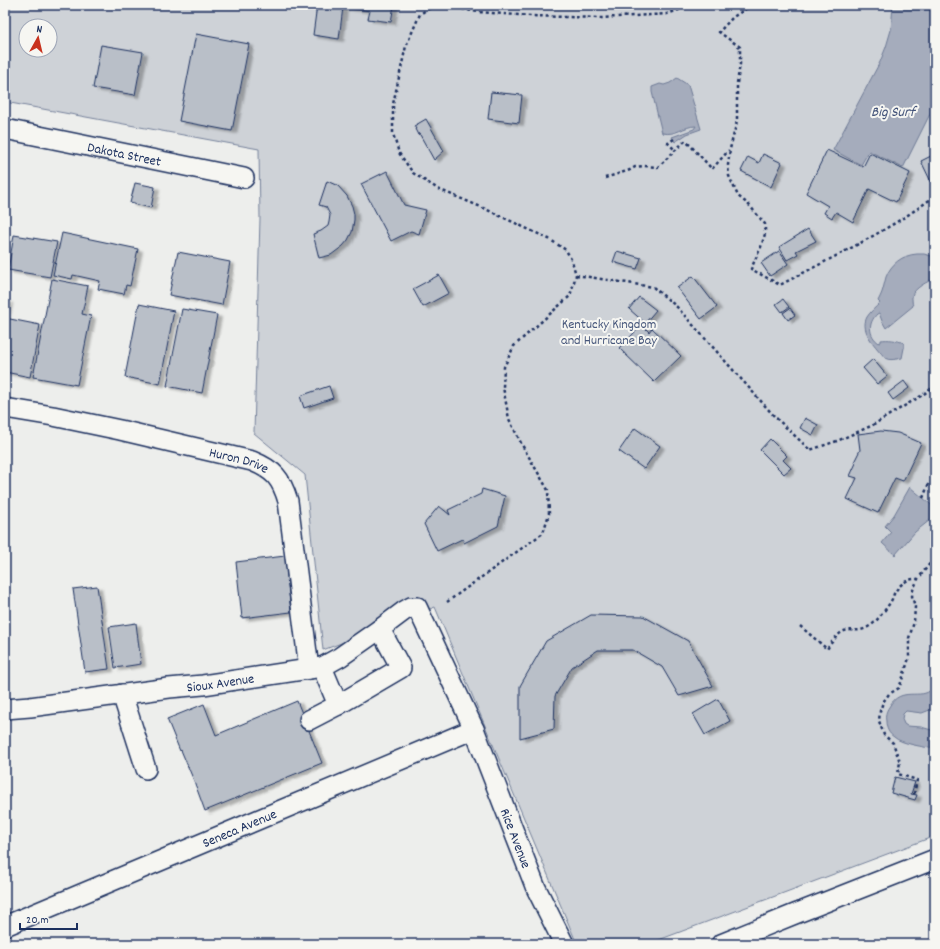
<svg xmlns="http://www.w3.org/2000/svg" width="940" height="949" font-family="Dekko,sans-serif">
<defs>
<filter id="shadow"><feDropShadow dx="4.5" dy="2.5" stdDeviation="1" flood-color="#0004"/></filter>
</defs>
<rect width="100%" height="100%" fill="#edeeec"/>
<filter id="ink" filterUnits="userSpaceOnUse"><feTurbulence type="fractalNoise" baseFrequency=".025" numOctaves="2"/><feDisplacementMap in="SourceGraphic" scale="8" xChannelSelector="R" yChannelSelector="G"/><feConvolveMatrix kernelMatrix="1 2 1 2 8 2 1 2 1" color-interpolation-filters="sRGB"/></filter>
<g filter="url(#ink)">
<path fill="#ced2d7" stroke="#74809a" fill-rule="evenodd" d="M5 5H935V836L648 944H577L435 607 323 650 305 475 254 433 260 219 259 149 5 102ZM26 26H50V50H26Z"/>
<path fill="#a5acbc" stroke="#6e7a96" d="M893 5H935V104L903 168 869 151 861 165 833 150 880 62 886 47 891 30Z
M677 78 688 85 701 129 687 134 675 142 672 137 694 129 696 126C683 126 677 136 662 133L652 92V87L660 84 664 85 670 83Z
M917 254H924L935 257V279C929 280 913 289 912 296 912 299 912 303 913 306L886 328 882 321 879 313 877 314C868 323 868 335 879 343L881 342V340C888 339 897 340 904 343V348L902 358C896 359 890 361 885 358 877 347 859 332 867 317 870 312 876 307 880 303L878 301C880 297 882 293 883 289 884 285 885 281 886 277 891 264 902 255 917 254Z
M910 487 935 508V516L915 532 895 555 882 543 891 532 885 526 894 515Z
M935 684V708L922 713 906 711 903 714 902 719 904 724 907 726 921 727 935 731V749C925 747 901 744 894 737 889 734 886 728 886 721 885 716 886 711 889 707 901 685 921 701 932 689 934 688 934 686 935 684Z"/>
<path fill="#b9bfc8" stroke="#1b2f5e" filter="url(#shadow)" d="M317 5H394L391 22 368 19 370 11 343 7 339 39 313 35Z
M196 34 249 44 232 131 179 121Z
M101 45 143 52 135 95 93 88Z
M491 92 522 95 519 123 488 119Z
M426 119 444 151 434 160 419 133 418 135 415 129H416L414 126Z
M827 150 863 167 870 153 910 173 896 202 869 189 853 222 836 212 832 218 824 213 828 206 806 193Z
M763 154 782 163 771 187 741 171 748 157 759 163Z
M935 154V185L933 186 921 161Z
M387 171 404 205 426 210 419 234 411 231 391 241 361 184Z
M327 181 338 186 347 196 352 206 354 214V220L352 232 348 240 343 246 331 255 319 258 313 234 321 231 328 226 329 222 330 215 326 207 319 205Z
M135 183 155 187 151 208 130 203Z
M808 229 816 241 796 251 798 254 787 260 779 247Z
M62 233 138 249 130 286 126 285 124 294 98 289 100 281 73 275 72 279 53 275Z
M14 235 57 242 50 277 8 270Z
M617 251 641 258 637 269 613 262Z
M779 251 788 264 770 276 761 263Z
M178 252 230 262 222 305 169 295Z
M439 275 449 293 423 307 413 289Z
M693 276 717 307 701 319 677 288Z
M52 279 88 286 82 314 91 316 77 385 33 377Z
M639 297 656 310 645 323 629 309Z
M783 299 789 307 782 312 776 304Z
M5 300 8 301 5 316Z
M139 304 174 311 160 384 125 377Z
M790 308 795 315 788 320 783 313Z
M182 309 217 315 202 393 167 386Z
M5 318 40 325 30 377 5 372Z
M642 325 649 332 652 328 681 356 654 382 619 348Z
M873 359 887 376 877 384 863 368Z
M904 381 909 388 893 400 888 393Z
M329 386 333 398 304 408 300 396Z
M805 418 818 425 813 435 800 428Z
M635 428 660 446 644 469 619 451Z
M881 431 898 433 921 443 903 481 895 478 878 513 847 499 857 478 850 476 856 463 854 462 860 450 858 434Z
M770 439 787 456 783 460 791 468 784 474 760 450Z
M482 489 505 496 498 526 464 543 462 539 437 551 424 524 439 506 450 515 448 510 481 494Z
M285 556 291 612 242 618 236 562Z
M97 586 109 669 85 672 73 589Z
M591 615 643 616 688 641 713 686 679 696 662 667 633 650H598L572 667 555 696 554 729 520 738V686L546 641Z
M136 623 141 664 115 668 109 627Z
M718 699 730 721 705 735 693 714Z
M297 701 322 763 205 811 194 781 181 750 180 751 167 719 204 704 216 735Z
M895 777 915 782 911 794 917 795 915 800 891 793Z"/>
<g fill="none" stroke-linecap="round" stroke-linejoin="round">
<g stroke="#1b2f5e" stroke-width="22">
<g id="minor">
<path id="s1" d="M5 129 244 178"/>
<path id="s2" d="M5 408 53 416 120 430 252 461C274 470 281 478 288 501L309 669"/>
<path d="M122 694 146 769"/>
<path d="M338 705 401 668 380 629"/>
<path id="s3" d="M5 709 30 707 169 688 203 685 322 667 340 657 380 629 404 611 411 607H417L474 729 535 886 564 944"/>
<path d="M309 720 338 705 322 667"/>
<path id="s4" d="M5 926 474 729"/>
<path d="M721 944 795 914 935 859"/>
</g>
</g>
<path stroke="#1b2f5e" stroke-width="2.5" stroke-dasharray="3 3" stroke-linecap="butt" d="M424 5 428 9
M752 5 733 17 719 32 740 47V64L737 83V121L730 149 728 165 729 176 738 196 749 205 765 224V234L761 247 755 260 751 269 780 285C833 257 887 232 935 196
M674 139 668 143 675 150
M605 178 630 170 635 167 644 166 658 167 685 141 690 145 712 169 729 150
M576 275 653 287 677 307 775 417 810 450 837 441 871 426 921 396 935 386
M923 498 929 483 935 482
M447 602 543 533 549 514 548 490 522 445 509 419 503 387 504 367 514 346 570 296 576 275 572 261 566 250 549 239 481 207 438 189 413 173 399 153 393 134V104L406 46 420 14 428 9 441 5 478 12 531 16 601 18 667 14 693 5
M800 626 827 649C831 643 836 636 842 632 847 629 854 631 860 630 866 629 872 625 876 621 881 615 887 608 891 601 893 598 893 595 895 592 900 584 908 578 918 579
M914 794 917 780 898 774 900 762 893 743 884 735 879 721 880 711 883 702 889 694 899 688 903 677 909 658V638L914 622 915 607 912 596 913 590 918 579 931 562 935 558"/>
<use href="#minor" stroke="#f6f6f2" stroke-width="19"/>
</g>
</g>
<g text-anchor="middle" stroke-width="4" stroke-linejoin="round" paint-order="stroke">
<g font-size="14" fill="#1b2f5e" stroke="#f6f6f2">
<text dy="5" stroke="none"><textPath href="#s1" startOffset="122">Dakota Street</textPath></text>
<text dy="5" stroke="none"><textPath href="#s2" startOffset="240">Huron Drive</textPath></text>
<text dy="5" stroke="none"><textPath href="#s3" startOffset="217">Sioux Avenue</textPath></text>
<text dy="5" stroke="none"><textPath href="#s4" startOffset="254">Seneca Avenue</textPath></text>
<text dy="5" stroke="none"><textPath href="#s3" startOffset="685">Rice Avenue</textPath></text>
</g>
<g font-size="14" fill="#48587c" stroke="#f6f6f2">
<text x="609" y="328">Kentucky Kingdom<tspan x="609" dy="16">and Hurricane Bay</tspan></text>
</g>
<g font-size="15" font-style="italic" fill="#44547a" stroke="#f6f6f2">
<text x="893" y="116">Big Surf</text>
</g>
</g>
<rect width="940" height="949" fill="none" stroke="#f6f6f2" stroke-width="20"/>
<rect x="10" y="10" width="920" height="929" fill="none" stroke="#1b2f5e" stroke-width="1.5" filter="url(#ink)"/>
<g transform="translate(38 38) rotate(8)"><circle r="19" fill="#f6f6f2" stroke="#9ea6b7"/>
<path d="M0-3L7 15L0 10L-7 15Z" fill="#c8321e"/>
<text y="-6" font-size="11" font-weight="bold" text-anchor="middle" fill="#1b2f5e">N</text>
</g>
<path d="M20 923v6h57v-6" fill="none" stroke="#1b2f5e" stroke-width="2"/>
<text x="26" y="923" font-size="12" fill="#1b2f5e" stroke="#f6f6f2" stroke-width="3" paint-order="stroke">20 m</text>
</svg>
